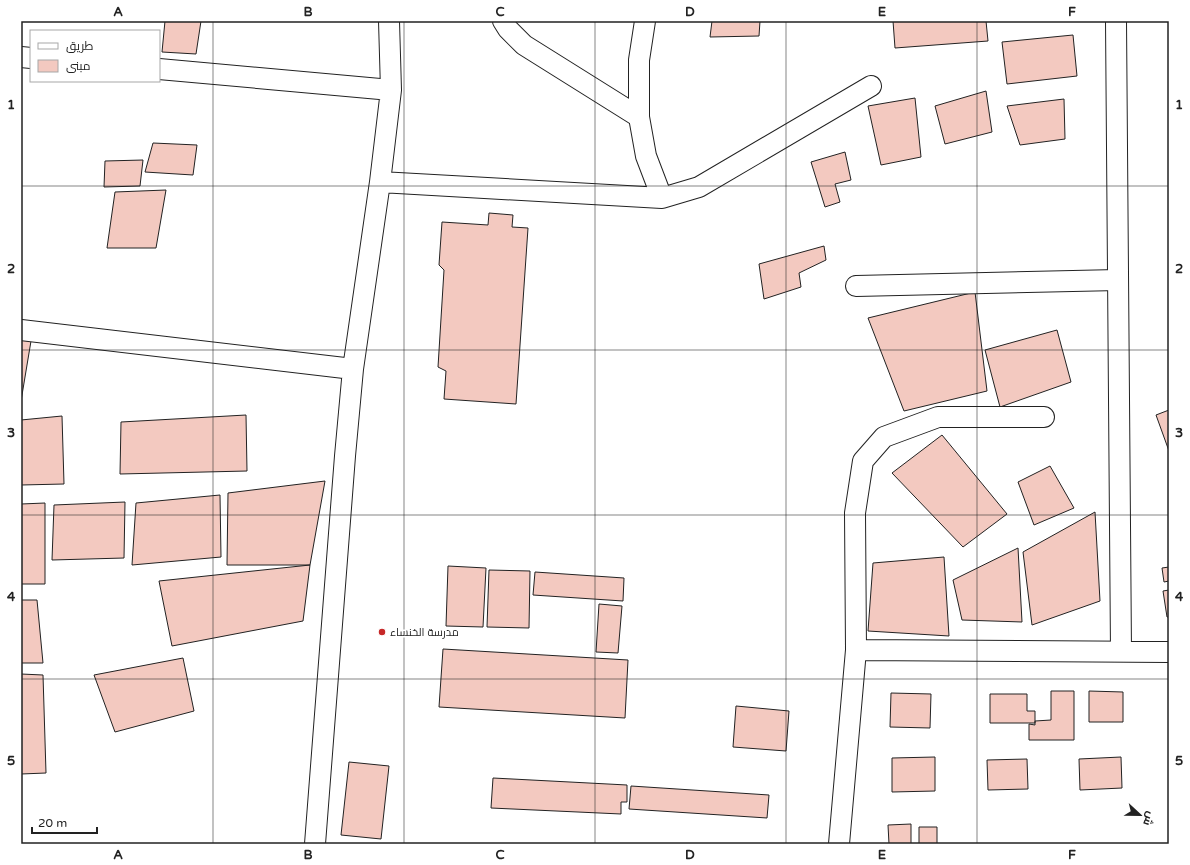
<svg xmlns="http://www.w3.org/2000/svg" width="1190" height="865" font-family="'Varela Round',Cairo,sans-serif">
<rect width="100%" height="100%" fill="#fff"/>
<path fill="#f3c9c0" stroke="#222" d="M165 21H201L196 54 162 52Z
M712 21H760L759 36 710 37Z
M893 21H986L988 41 895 48Z
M1073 35 1077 76 1007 84 1002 42Z
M986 91 992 132 945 144 935 106Z
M915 98 921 157 881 165 868 106Z
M1064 99 1065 139 1020 145 1007 106Z
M153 143 197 145 193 175 145 172Z
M845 152 851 180 835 184 840 202 825 207 811 162Z
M143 160 140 186 104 187 105 161Z
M166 190 156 248H107L115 192Z
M489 213 513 215 512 227 528 228 516 404 444 399 446 371 438 367 444 270 439 265 442 222 488 225Z
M824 246 826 260 799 273 801 287 764 299 759 264Z
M975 292 987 391 904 411 868 318Z
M1057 330 1071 382 1000 407 985 350Z
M21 340 31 341 21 401Z
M1169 410V451L1156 415Z
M246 415 247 471 120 474 121 422Z
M62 416 64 484 21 485V420Z
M942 435 1007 514 963 547 892 473Z
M1050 466 1074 508 1034 525 1018 482Z
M325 481 310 565H227L228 493Z
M220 495 221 557 132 565 136 503Z
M125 502 124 558 52 560 54 505Z
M45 503V584H21V504Z
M1095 512 1100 601 1032 625 1023 552Z
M1018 548 1022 622 962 620 953 580Z
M944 557 949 636 868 631 873 563Z
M310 565 303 621 172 646 159 581Z
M448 566 486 568 483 627 446 626Z
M1169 567V581L1164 582 1162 568Z
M489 570 530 571 529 628 487 627Z
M535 572 624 578 623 601 533 595Z
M1169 590V617H1167L1163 591Z
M21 600H37L43 663H21Z
M599 604 622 606 618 653 596 652Z
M443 649 628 660 625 718 439 707Z
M183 658 194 711 115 732 94 675Z
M21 674 43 675 46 773 21 774Z
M1051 691H1074V740H1029V724L1035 725V721L1051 720Z
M1089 691 1123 692V722H1089Z
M891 693 931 694 930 728 890 727Z
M990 694H1027V711H1035V723H990Z
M736 706 789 711 786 751 733 747Z
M935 757V791L892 792V758Z
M1121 757 1122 788 1080 790 1079 759Z
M1027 759 1028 789 988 790 987 760Z
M349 762 389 766 381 839 341 835Z
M493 778 627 785V802H621V814L491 808Z
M631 786 769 795 767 818 629 809Z
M911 824V844H889L888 825Z
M919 827H937V844H919Z"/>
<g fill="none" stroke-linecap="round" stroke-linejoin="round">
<g stroke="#222" stroke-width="22">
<path id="minor" d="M503 21 508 29 524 45 639 117
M645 21 639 60V117L646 156 662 198
M1116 21 1121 651
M21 57 31 58
M159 69 391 90
M380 182 662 198 699 187 871 86
M856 286 1118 280
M21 330 353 369
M856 650 1169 652
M315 844 345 456 353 369 380 182 391 90 389 21
M839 844 856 650 855 513 863 461 884 437 938 417H1044"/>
</g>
<use href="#minor" stroke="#fff" stroke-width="20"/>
</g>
<path fill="none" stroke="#222" stroke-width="1" stroke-opacity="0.55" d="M213 21V844M404 21V844M595 21V844M786 21V844M977 21V844M21 186H1169M21 350H1169M21 515H1169M21 679H1169"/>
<circle fill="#c62828" stroke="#fff" stroke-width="1.5" cx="382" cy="632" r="4"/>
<g text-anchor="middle" stroke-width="3" stroke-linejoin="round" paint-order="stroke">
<g font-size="11" fill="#222" stroke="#fff" text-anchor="start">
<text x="390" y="636">مدرسة الخنساء</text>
</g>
</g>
<rect width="1190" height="865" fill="none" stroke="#ffffff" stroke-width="44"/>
<rect x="30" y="30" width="130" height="52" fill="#ffffff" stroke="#a7a7a7"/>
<rect x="38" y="43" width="20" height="6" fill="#ffffff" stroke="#a7a7a7"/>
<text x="66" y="50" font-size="12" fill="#222222">طريق</text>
<rect x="38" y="60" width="20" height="12" fill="#f3c9c0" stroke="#a7a7a7"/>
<text x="66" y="70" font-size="12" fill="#222222">مبنى</text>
<g transform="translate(1140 815) rotate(112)" stroke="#ffffff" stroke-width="3" paint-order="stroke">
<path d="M0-3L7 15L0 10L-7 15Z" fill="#222222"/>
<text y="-6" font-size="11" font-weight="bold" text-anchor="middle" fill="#222222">ش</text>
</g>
<path d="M32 827v6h65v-6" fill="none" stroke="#222222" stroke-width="2"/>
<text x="38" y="827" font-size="12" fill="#222222" stroke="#ffffff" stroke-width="3" paint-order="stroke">20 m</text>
<rect x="22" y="22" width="1146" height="821" fill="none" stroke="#222" stroke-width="1.5"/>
<g font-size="13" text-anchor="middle" font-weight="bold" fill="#222">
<text x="118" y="16">A</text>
<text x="308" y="16">B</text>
<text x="500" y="16">C</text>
<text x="690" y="16">D</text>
<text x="882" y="16">E</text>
<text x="1072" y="16">F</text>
<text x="11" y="109">1</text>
<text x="1179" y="109">1</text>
<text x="11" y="273">2</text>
<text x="1179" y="273">2</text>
<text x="11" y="437">3</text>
<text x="1179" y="437">3</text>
<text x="11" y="601">4</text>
<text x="1179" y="601">4</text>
<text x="11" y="765">5</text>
<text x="1179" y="765">5</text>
<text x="118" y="859">A</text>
<text x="308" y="859">B</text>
<text x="500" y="859">C</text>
<text x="690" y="859">D</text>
<text x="882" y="859">E</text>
<text x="1072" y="859">F</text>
</g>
</svg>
